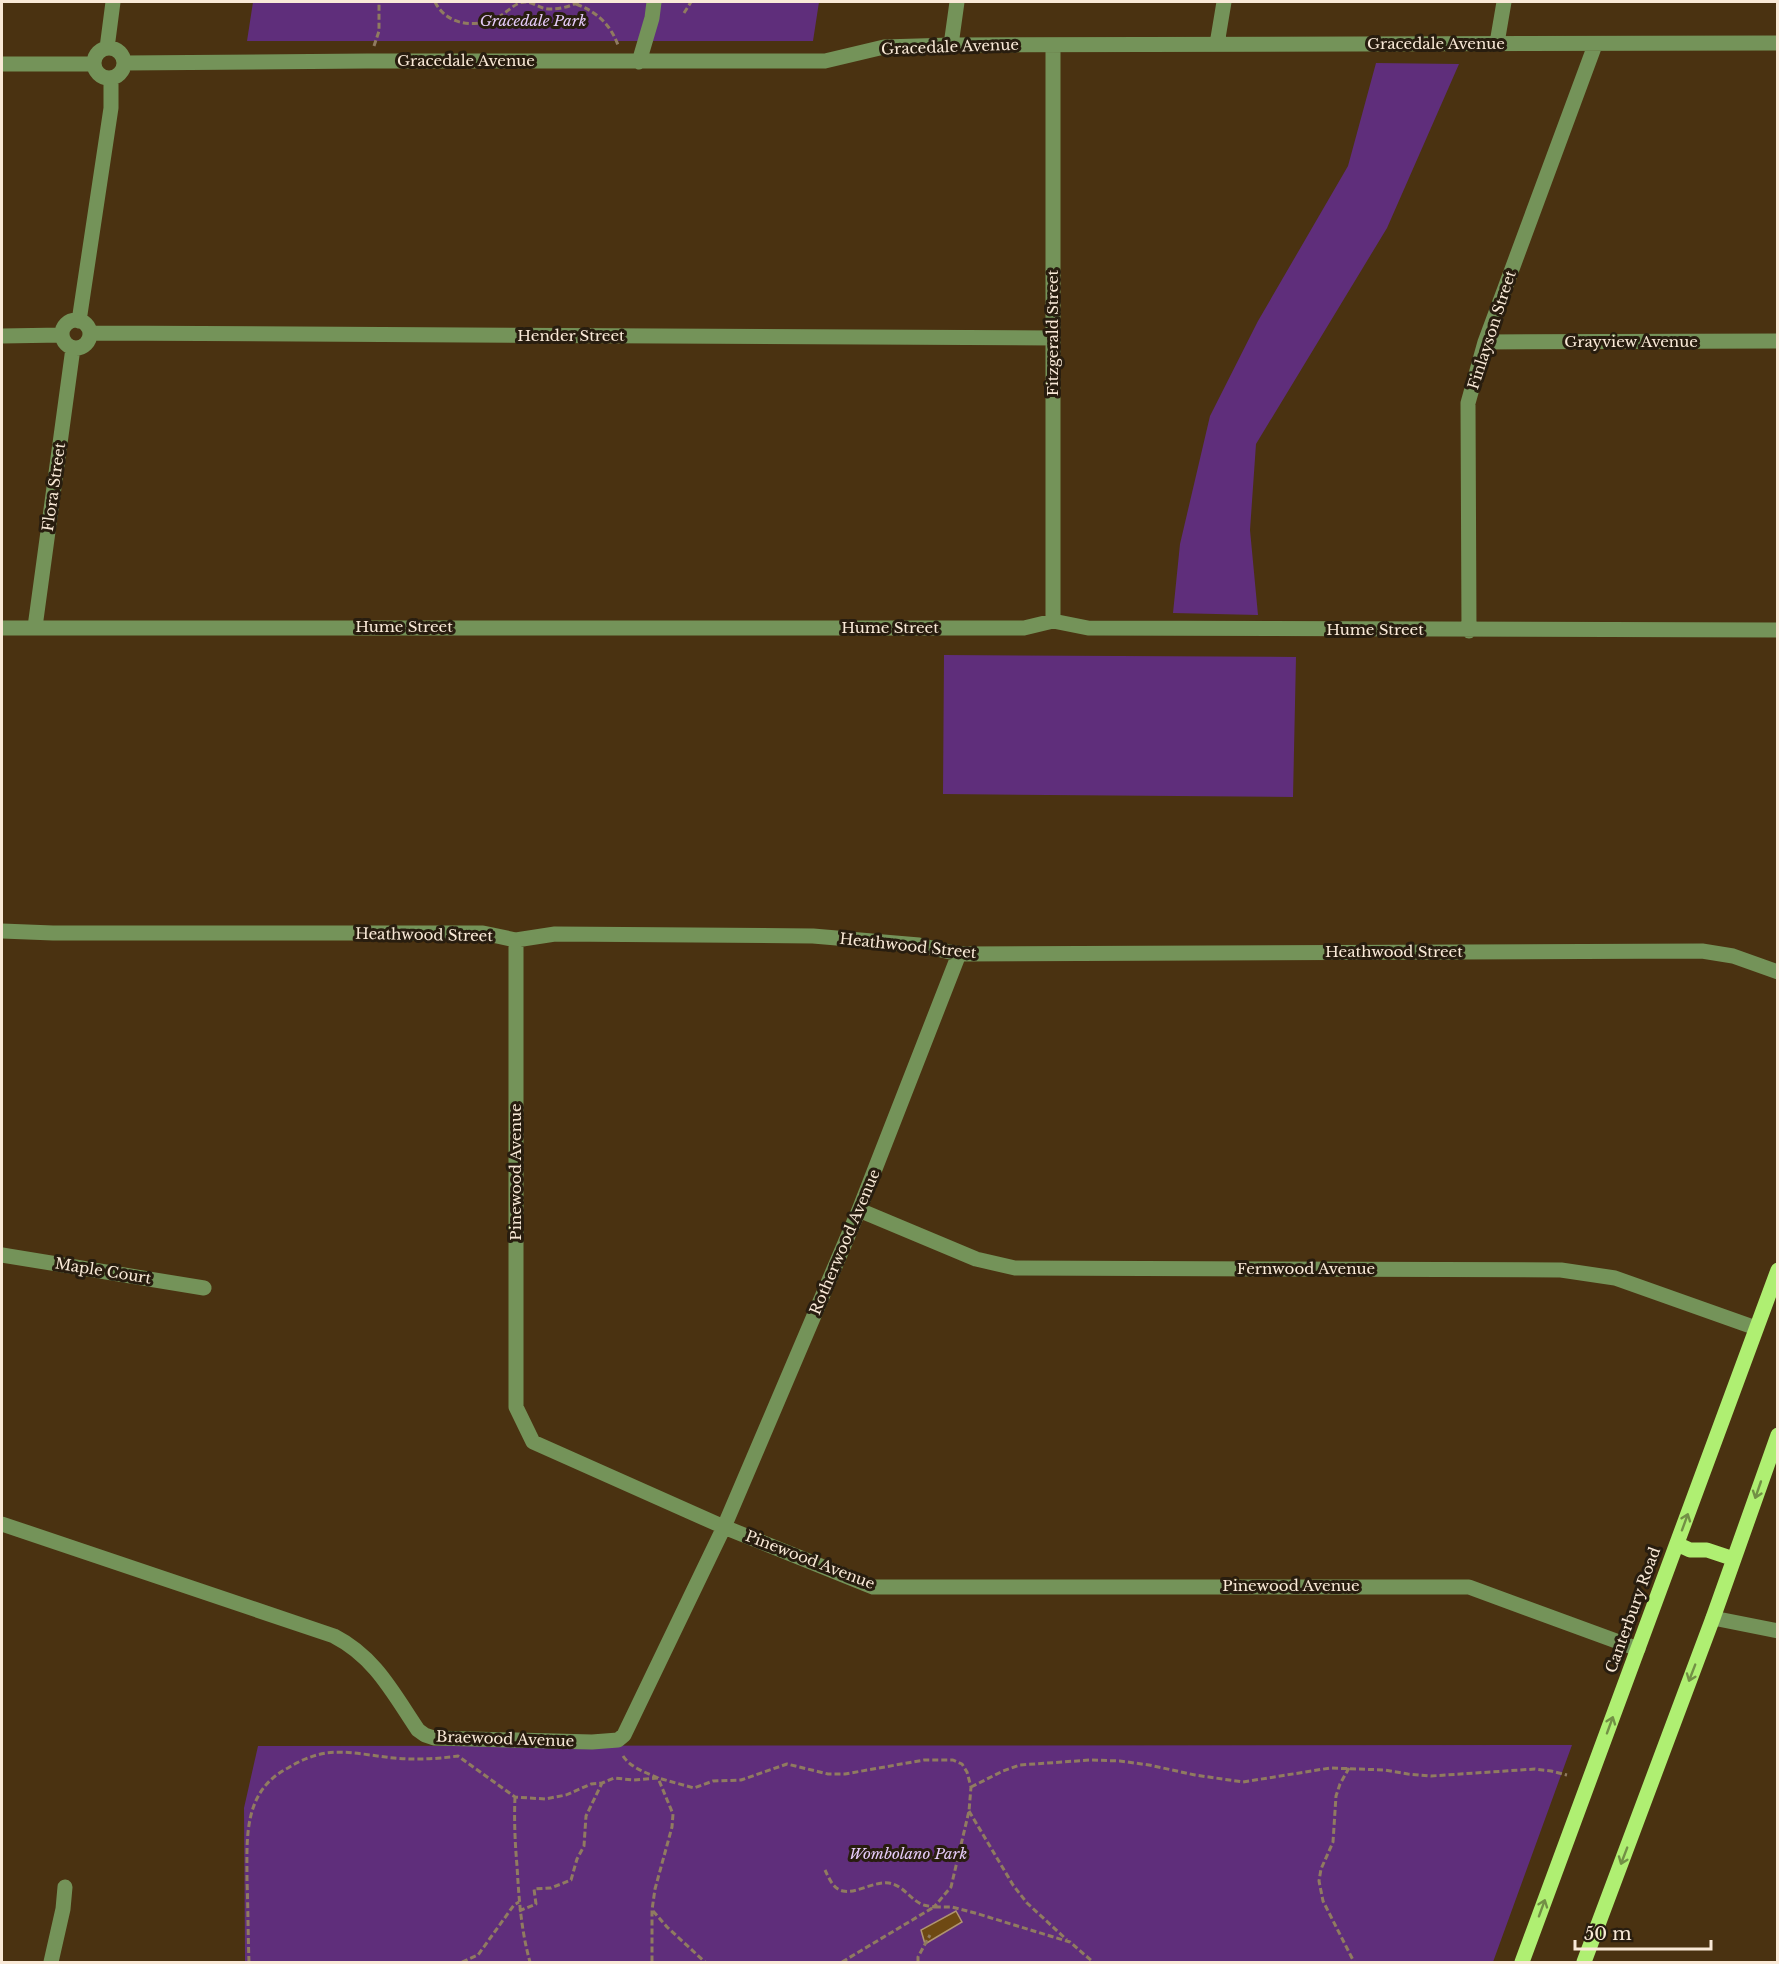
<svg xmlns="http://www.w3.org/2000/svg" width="1779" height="1964" font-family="'Libre Baskerville',serif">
<rect width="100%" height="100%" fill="#4a3211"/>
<path fill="#5f2e7b" d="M253 2H819L813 41H247Z
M1376 63 1459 64 1387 228 1256 444 1250 530 1258 615 1173 613 1180 544 1210 416 1258 321 1348 166Z
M944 655 1296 657 1293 797 943 794Z
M1572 1745 1493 1962H245L244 1808 258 1746Z"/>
<path fill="#6e4913" stroke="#b09471" stroke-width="1.5" d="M956 1911 962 1922 925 1944 921 1930Z"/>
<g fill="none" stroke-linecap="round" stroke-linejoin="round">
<path stroke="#907b60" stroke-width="3" stroke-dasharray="6 3" stroke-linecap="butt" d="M435 2C447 26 477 29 500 16 508 12 515 2 525 2 531 2 537 6 543 8 554 11 569 7 579 2
M576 4C597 12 610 24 618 45
M684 13 691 2
M374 46 379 31V2
M623 1756C631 1768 645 1772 658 1778L673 1814 672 1827 655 1889 652 1910V1962
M1349 1768 1340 1784 1336 1796 1333 1842 1321 1869 1319 1881 1323 1901 1354 1962
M971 1787 1003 1771 1020 1765 1090 1760 1120 1761 1149 1765 1195 1775 1243 1782 1330 1768 1385 1770 1408 1774 1431 1776 1535 1769 1551 1771 1567 1775
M515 1797C514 1820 515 1843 517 1866 519 1899 521 1930 530 1962
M969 1811 1013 1885 1027 1903 1067 1940
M519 1911 536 1904 534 1889 551 1888 571 1880 577 1859 584 1846 586 1816 602 1783
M653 1911 667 1927 705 1962
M249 1962C248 1935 248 1908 247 1880 247 1837 243 1791 288 1768 299 1761 313 1755 326 1753 348 1750 372 1756 394 1758 416 1760 436 1759 458 1756L515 1797 545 1799 566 1795 591 1784 602 1783 614 1778 633 1780 658 1778 694 1788 713 1781 741 1780 787 1764 828 1774H845L924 1760H953L962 1764 967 1772 971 1787 969 1811 951 1887 934 1907C930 1906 925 1906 921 1904 909 1898 904 1886 889 1883 874 1881 856 1894 843 1891 833 1889 829 1878 825 1870
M462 1962 478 1955 514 1905 519 1902
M842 1962 934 1907H952L975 1913 1070 1942 1093 1962
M918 1962V1957L930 1935"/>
<path stroke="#749359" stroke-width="15" d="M1497 43 1504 2
M1217 44 1224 2
M951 45 957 2
M1053 45V621
M94 63a15 15 0 1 1 30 0a15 15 0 1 1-30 0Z
M107 48 113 2
M639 62 652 18 654 2
M124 63 367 61H825L884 47 951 45 1778 43
M2 64H93
M62 334a14 14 0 1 1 28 0a14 14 0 1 1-28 0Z
M79 321 111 108V79
M90 333 1053 338
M2 336 62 335
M1485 342 1778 341
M35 627 73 348
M2 628H1024L1053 621 1088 628 1778 630
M1469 631 1468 403 1485 342 1595 45
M2 931 53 933H483L516 940 555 934 813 936 919 945 959 954 1702 951 1733 956 1778 972
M516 940V1407L533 1442 724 1527 873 1587H1469L1638 1649
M859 1210 976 1259 1015 1268 1561 1270 1615 1278 1756 1328
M2 1255 204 1288
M2 1524 334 1636C375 1657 393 1693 418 1730L425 1735 434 1738 592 1742 618 1740 624 1735 724 1527 859 1210 959 954
M1713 1618 1778 1631
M51 1962 63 1909 65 1887"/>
<path stroke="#afef72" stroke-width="15" d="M1677 1544 1690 1550H1707L1734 1559
M1522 1962 1778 1270
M1584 1962 1713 1618 1778 1435"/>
</g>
<defs><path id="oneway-shaft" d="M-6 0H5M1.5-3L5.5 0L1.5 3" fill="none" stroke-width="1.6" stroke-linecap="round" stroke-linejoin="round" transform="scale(1.5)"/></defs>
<g stroke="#729045">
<use href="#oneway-shaft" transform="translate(1758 1490) rotate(109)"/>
<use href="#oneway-shaft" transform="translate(1685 1522) rotate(-70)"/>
<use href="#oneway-shaft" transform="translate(1692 1673) rotate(111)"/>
<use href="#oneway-shaft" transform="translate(1610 1725) rotate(-70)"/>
<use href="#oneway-shaft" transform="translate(1624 1856) rotate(111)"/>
<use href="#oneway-shaft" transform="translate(1542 1908) rotate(-70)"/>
</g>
<g text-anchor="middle" stroke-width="6" stroke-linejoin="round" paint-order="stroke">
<g font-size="15" font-style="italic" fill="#e5cbf8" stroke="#281d0f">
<text x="533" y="26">Gracedale Park</text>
<text x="908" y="1859">Wombolano Park</text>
</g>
<g font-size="15" fill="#f9e9d7" stroke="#281d0f">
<text x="1436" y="49">Gracedale Avenue</text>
<text transform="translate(950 47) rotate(-2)" y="5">Gracedale Avenue</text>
<text x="466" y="66">Gracedale Avenue</text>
<text transform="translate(1492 330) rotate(-72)" y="5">Finlayson Street</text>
<text transform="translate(1053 333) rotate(-90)" y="5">Fitzgerald Street</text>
<text x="571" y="341">Hender Street</text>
<text x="1631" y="347">Grayview Avenue</text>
<text transform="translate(54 487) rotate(-82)" y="5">Flora Street</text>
<text x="404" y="632">Hume Street</text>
<text x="890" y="633">Hume Street</text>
<text x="1375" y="635">Hume Street</text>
<text transform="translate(424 935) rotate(1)" y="5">Heathwood Street</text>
<text transform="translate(908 946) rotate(6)" y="5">Heathwood Street</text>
<text x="1394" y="957">Heathwood Street</text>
<text transform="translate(516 1172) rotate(-90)" y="5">Pinewood Avenue</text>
<text transform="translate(845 1242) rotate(-67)" y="5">Rotherwood Avenue</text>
<text x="1306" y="1274">Fernwood Avenue</text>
<text transform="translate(103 1271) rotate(9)" y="5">Maple Court</text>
<text transform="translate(810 1560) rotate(21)" y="5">Pinewood Avenue</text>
<text x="1291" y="1591">Pinewood Avenue</text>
<text transform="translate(1633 1610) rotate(-70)" y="5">Canterbury Road</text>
<text transform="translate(505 1739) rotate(2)" y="5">Braewood Avenue</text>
</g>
</g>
<rect width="1779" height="1964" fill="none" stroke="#f9e9d7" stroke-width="6"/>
<path d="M1575 1940v9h136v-9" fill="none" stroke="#f9e9d7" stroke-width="3"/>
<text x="1584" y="1940" font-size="18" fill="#f9e9d7" stroke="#281d0f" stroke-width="4.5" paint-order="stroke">50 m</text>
</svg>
